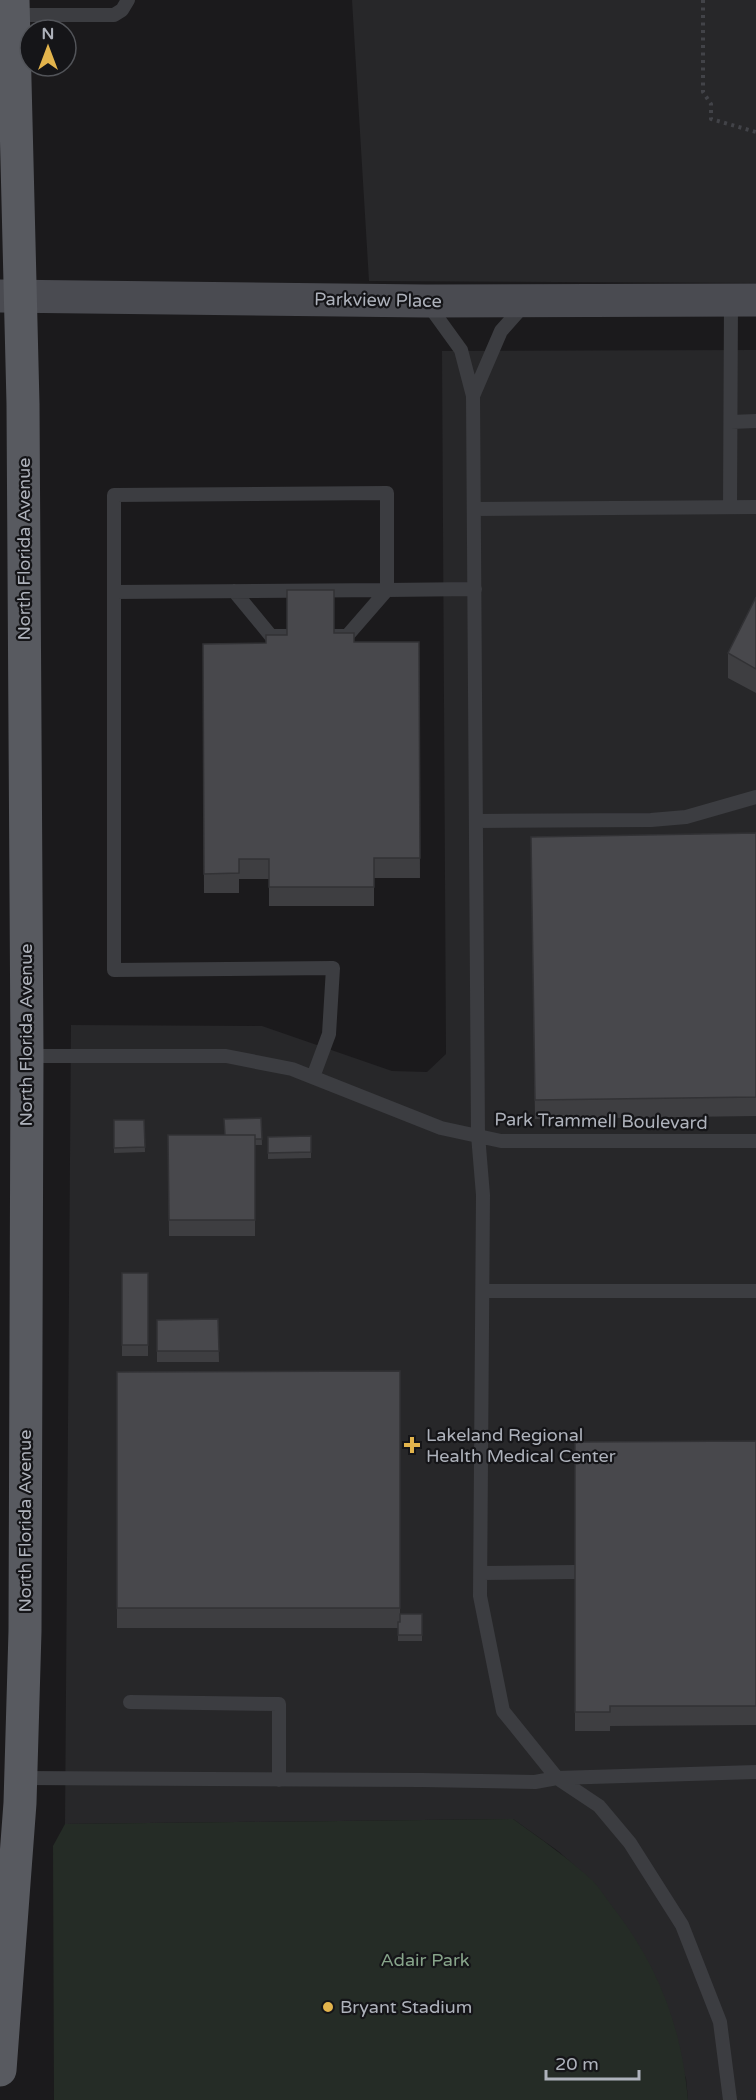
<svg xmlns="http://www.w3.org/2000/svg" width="756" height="2100" font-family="'Varela Round',sans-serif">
<rect width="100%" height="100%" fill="#1b1a1c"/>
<path fill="#272729" d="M352 0H756V283L369 281Z
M756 350V2100H688L686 2078 594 1883 558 1851 513 1819 65 1824 71 1025 262 1026 392 1071 427 1072 446 1054 442 351Z"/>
<path fill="#252c26" d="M513 1819C541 1839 568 1858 593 1881 601 1890 608 1901 615 1910 659 1967 682 2029 688 2100H54L53 1846 65 1824Z"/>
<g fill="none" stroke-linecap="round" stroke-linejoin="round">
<path stroke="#424348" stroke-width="4" stroke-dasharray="3 4.5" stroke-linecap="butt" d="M703 0V92L711 104V119L756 132"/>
<path stroke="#3c3d41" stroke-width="14" d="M14 15H114L122 10 128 0
M427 303 461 350 473 396 478 1135 483 1195 480 1596 503 1711 557 1778 599 1806 630 1843 682 1925 720 2022 730 2100
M473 396 501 331 524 305
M731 422 756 421
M730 507 731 300
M475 509 756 507
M234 591 271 636H286
M114 592 387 590
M334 636H347L387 590
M477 821 651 820 686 817 756 797
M27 1056H226L292 1069 441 1128 501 1141H756
M313 1077 329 1034 333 968 114 970V495L387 493V590L475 589
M483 1291H756
M481 1573 575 1572
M130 1702 279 1704V1780
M21 1778 422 1780 535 1782 557 1778 756 1772"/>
<path stroke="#4a4b51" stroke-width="33" d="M0 296 426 301 756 300"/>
<path stroke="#585a60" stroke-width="33" d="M0 2070 20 1803 25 1631 27 1056 23 404 13 0"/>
</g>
<path fill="#3e3e41" d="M756 597V693L728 678V653Z
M334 633 354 642H419L420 878H374V906H269V879H239V893H204L203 644 266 643 287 635Z
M756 833V1116L535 1119 531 837Z
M261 1118 262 1145H255V1236H169L168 1135H225Z
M114 1120H144L145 1152 114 1153Z
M311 1136V1158L268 1159V1137Z
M122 1273H148V1356H122Z
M218 1319 219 1362H157V1320Z
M400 1371V1614H422V1641H398V1628H117V1372Z
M756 1441V1725L610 1726V1731H575V1442Z"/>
<path fill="#48484c" stroke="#323235" stroke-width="1.5" d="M287 590H334V633H354V642H419L420 858H374V887H269V859H239V873L204 874 203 644 266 643V635H287Z
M756 597V669L728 653Z
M756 833V1097L535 1100 531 837Z
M261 1118 262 1139H255V1135H225L224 1119Z
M114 1120H144L145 1147 114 1148Z
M168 1135H255V1220H169Z
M311 1136V1152L268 1153V1137Z
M122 1273H148V1345H122Z
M218 1319 219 1351H157V1320Z
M400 1371V1608H117V1372Z
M756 1441V1706H610V1712H575V1442Z
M400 1614H422V1635H398V1622H400Z"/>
<g fill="#e3b44c" stroke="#151518" stroke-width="2">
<path d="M409 1436h6v6h6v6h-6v6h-6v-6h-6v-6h6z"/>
<circle cx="328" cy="2007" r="6"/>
</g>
<g text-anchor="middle" stroke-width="4.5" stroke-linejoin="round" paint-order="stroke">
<g font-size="18" fill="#aeb2bb" stroke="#151518">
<text transform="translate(378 300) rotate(1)" y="6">Parkview Place</text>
<text transform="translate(24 549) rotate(-90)" y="6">North Florida Avenue</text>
<text transform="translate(26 1035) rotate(-90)" y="6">North Florida Avenue</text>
<text transform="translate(601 1121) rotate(1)" y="6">Park Trammell Boulevard</text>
<text transform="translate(25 1521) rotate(-90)" y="6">North Florida Avenue</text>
</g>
<g font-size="18" fill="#aeb2bb" stroke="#151518" text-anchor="start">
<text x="426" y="1441">Lakeland Regional<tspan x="426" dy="21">Health Medical Center</tspan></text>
<text x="340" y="2013">Bryant Stadium</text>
</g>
<g font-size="18" fill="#87a48a" stroke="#151518">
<text x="425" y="1966">Adair Park</text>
</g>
</g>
<g transform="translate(48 48)"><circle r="28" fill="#151518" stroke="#525459" stroke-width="1.5"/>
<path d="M0-4.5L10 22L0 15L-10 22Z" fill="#e3b44c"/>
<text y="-9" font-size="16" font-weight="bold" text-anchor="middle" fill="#aeb2bb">N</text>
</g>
<path d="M546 2070v9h93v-9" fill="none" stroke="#aeb2bb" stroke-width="3"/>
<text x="555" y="2070" font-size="18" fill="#aeb2bb" stroke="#151518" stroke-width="4.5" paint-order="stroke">20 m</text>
</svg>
